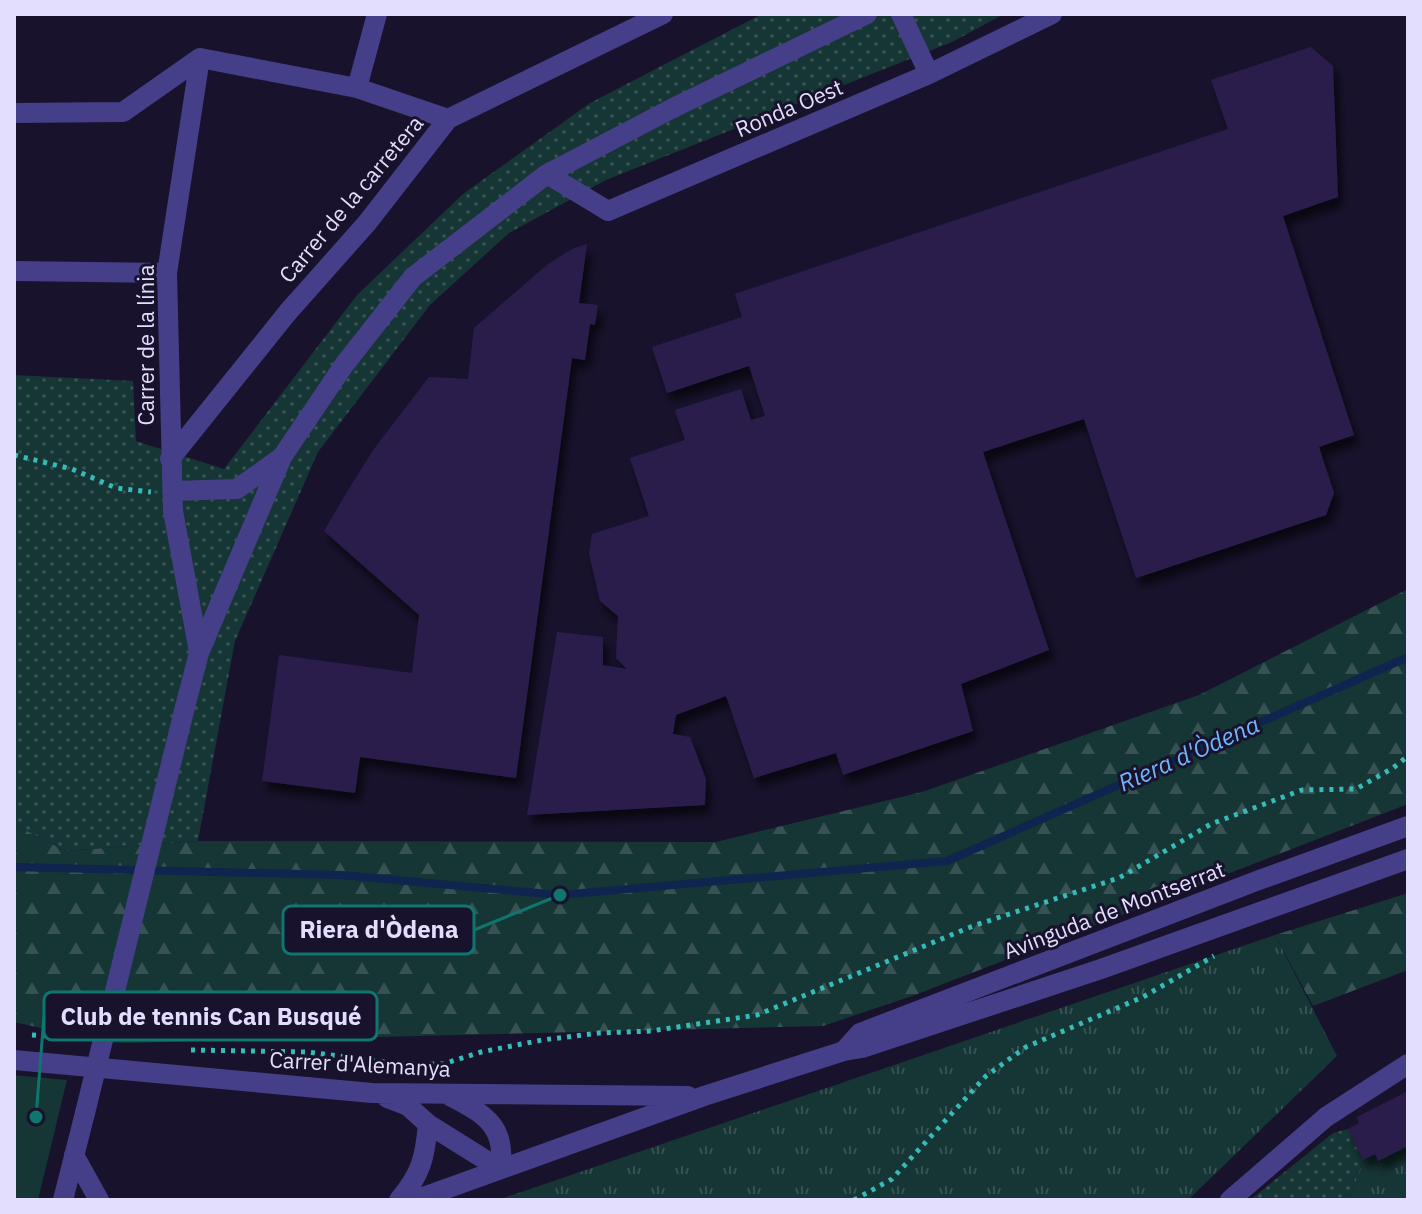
<svg xmlns="http://www.w3.org/2000/svg" width="1422" height="1214" font-family="'IBM Plex Sans',sans-serif">
<defs>
<pattern id="grass-dots" width="8" height="8" patternUnits="userSpaceOnUse" patternTransform="scale(2)"><rect width="8" height="8" fill="#163535"/><path d="M2 2h.1M6 6h.1" fill="none" stroke="#385253" stroke-width="1.8" stroke-linecap="round"/></pattern>
<pattern id="forest-firs" width="22" height="20" patternUnits="userSpaceOnUse" patternTransform="scale(2)"><rect width="22" height="20" fill="#163535"/><path d="M5 1l3.5 6h-7zM16 11l3.5 6h-7z" fill="#385253"/></pattern>
<pattern id="park-tufts" width="24" height="20" patternUnits="userSpaceOnUse" patternTransform="scale(2)"><rect width="24" height="20" fill="#163535"/><path d="M3 7l-1-3M5 7V3M7 7l1-3M15 17l-1-3M17 17v-4M19 17l1-3" fill="none" stroke="#385253"/></pattern>
<filter id="shadow"><feDropShadow dx="5" dy="9" stdDeviation="4" flood-color="#0009"/></filter>
</defs>
<rect width="100%" height="100%" fill="#18122c"/>
<path fill="url(#grass-dots)" d="M762 14H1004L952 42 606 180 509 233 430 305 318 452 235 641 198 841 65 851 14 824V375L133 381 136 441 224 469 357 295 463 194 590 103Z
M1348 1129 1363 1160 1350 1200H1250L1333 1133Z"/>
<path fill="url(#forest-firs)" d="M1408 589V804L915 995 823 1026 126 1043 103 1042 14 1022V824L65 851 198 841 716 842 922 792 1199 695Z
M1408 893V970L1313 1006 1275 935Z"/>
<path fill="url(#park-tufts)" d="M1275 935 1337 1056 1188 1200H498Z
M1408 1146V1200H1350L1363 1160 1375 1154 1378 1160Z"/>
<path fill="#163535" d="M14 1075 67 1080 38 1200H14Z"/>
<g fill="none" stroke-linecap="round" stroke-linejoin="round">
<path stroke="#0f244e" stroke-width="8" d="M14 867 341 875 560 895 947 861 1408 657"/>
</g>
<path fill="#2a1f4c" filter="url(#shadow)" d="M1311 47 1333 66 1338 197 1283 216 1354 435 1319 447 1334 493 1326 515 1136 578 1084 419 983 452 1049 650 961 684 973 731 843 775 836 753 754 778 726 696 676 715 673 734 690 737 706 779 705 805 527 815 557 632 603 637V665L627 669 616 658 618 616 600 601 589 554 592 534 649 516 630 458 685 440 675 410 741 389 751 420 765 416 749 366 667 393 652 347 742 317 735 294 1228 129 1211 80Z
M587 244 579 303 598 305 595 325 590 324 585 360 572 358 516 778 360 757 355 793 262 781 279 655 412 673 419 615 324 531 350 487 374 449 429 377 468 379 474 328 548 264 572 249Z
M1408 1091V1146L1378 1161 1375 1154 1363 1160 1348 1129 1359 1123 1357 1117Z"/>
<g fill="none" stroke-linecap="round" stroke-linejoin="round">
<path stroke="#35bbb8" stroke-width="5" stroke-dasharray="4 6" stroke-linecap="butt" d="M14 455 72 469 116 488 151 492
M32 1035 82 1038
M191 1050 307 1052 400 1064H443L481 1052 542 1040 599 1033 651 1031 757 1015 973 926 1119 878 1211 824 1302 790 1356 789 1393 768 1408 756
M854 1200 892 1179 986 1076 1026 1047 1143 997 1214 956"/>
<path stroke="#453f89" stroke-width="20" d="M901 14 929 74
M200 58 357 88 448 119
M357 88 377 14
M14 113 123 112 200 58
M547 174 608 211 929 74 1052 14
M14 271 167 273
M170 459 288 312 367 223 448 119 663 14
M172 491 237 489 282 457
M199 652 173 511 167 273 200 58
M185 707 199 653 282 457 344 365 413 277 547 174 673 108 867 14
M844 1051 860 1033 1259 880 1408 826
M14 1060 372 1093 688 1096
M387 1098 408 1106 428 1124C425 1158 421 1174 399 1200
M428 1124 500 1169C507 1127 485 1114 450 1096
M74 1155 99 1200
M63 1200 85 1113
M415 1200 704 1096 844 1051 862 1048 1101 969 1408 859
M1230 1200 1326 1117 1408 1064"/>
<path stroke="#453f89" stroke-width="20" d="M85 1113 185 707"/>
</g>
<g text-anchor="middle" stroke-width="6" stroke-linejoin="round" paint-order="stroke">
<g font-size="22" fill="#e3defe" stroke="#18122c">
<text transform="translate(789 108) rotate(-23)" y="8">Ronda Oest</text>
<text transform="translate(351 199) rotate(-50)" y="8">Carrer de la carretera</text>
<text transform="translate(146 345) rotate(-90)" y="8">Carrer de la línia</text>
<text transform="translate(1114 910) rotate(-21)" y="8">Avinguda de Montserrat</text>
<text transform="translate(360 1064) rotate(3)" y="8">Carrer d'Alemanya</text>
</g>
<g font-size="24" font-style="italic" fill="#70b5fa" stroke="#18122c">
<text transform="translate(1189 754) rotate(-24)" y="8">Riera d'Òdena</text>
</g>
</g>
<path fill="none" stroke="#0f766e" stroke-width="3" d="M560 895L474 930M36 1117L44 1016"/>
<g fill="#0f766e" stroke="#18122c" stroke-width="3">
<circle cx="560" cy="895" r="8"/>
<circle cx="36" cy="1117" r="8"/>
</g>
<g fill="#18122c" stroke="#0f766e" stroke-width="3">
<rect x="283" y="906" width="191" height="48" rx="8"/>
<rect x="44" y="992" width="333" height="48" rx="8"/>
</g>
<g font-size="24" text-anchor="middle" font-weight="bold" fill="#e3defe">
<text x="379" y="938">Riera d'Òdena</text>
<text x="211" y="1025">Club de tennis Can Busqué</text>
</g>
<rect width="1422" height="1214" fill="none" stroke="#e3defe" stroke-width="32"/>
</svg>
